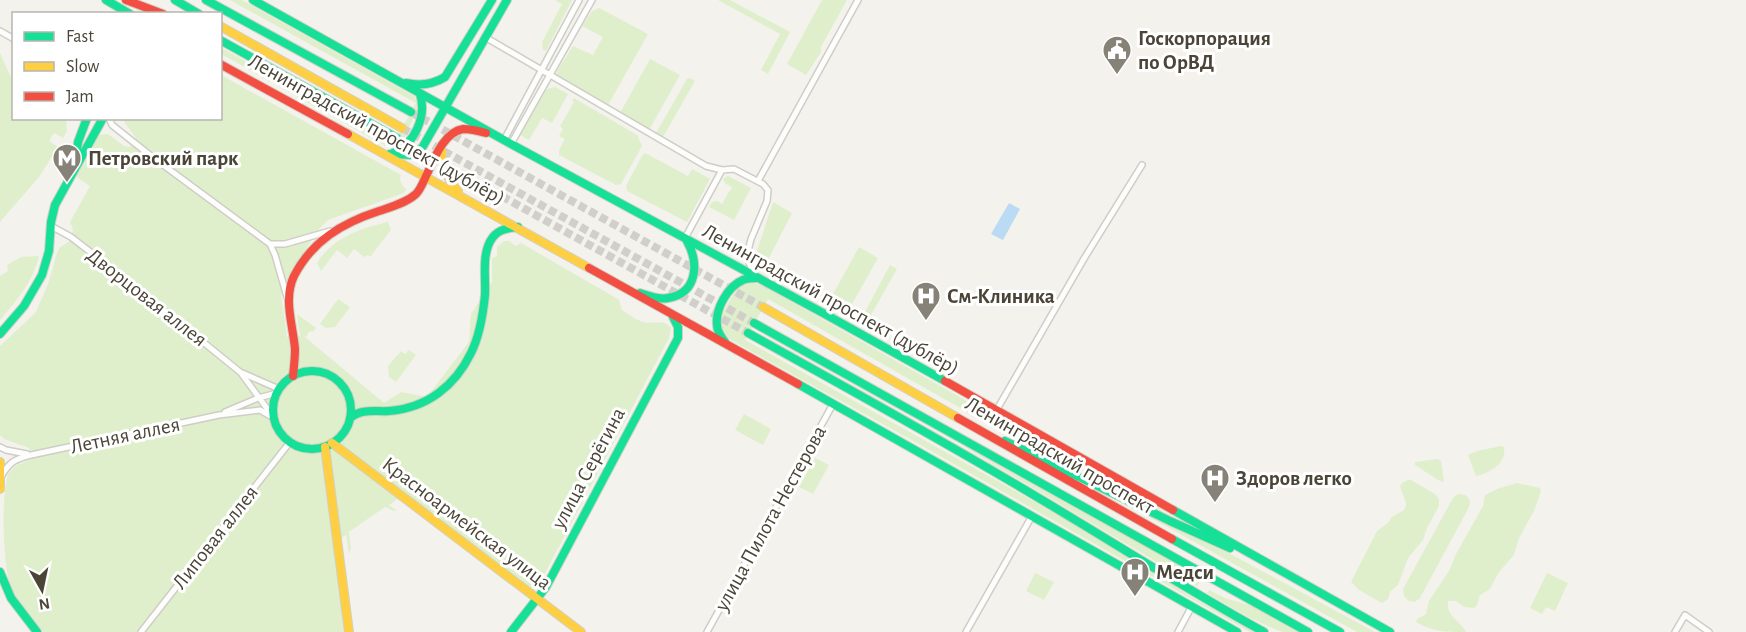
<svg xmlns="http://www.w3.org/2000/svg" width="1746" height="632" font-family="'Alegreya Sans',sans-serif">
<rect width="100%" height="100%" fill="#f3f2ed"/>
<path fill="#dfefcc" d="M230 0H242L414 96 418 104 417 109 403 142 394 147 384 145 221 54 220 47 393 144 416 103Z
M555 0H572L546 51 543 50 542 42 562 4Z
M718 0H730L790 32 768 74 761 70 780 34Z
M822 0H847L821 47V52L806 75 787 64Z
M599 8 648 34 608 105 557 75V71L573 46 593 55 603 37 582 26 592 11Z
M0 53 13 82 14 118 66 119 67 131 63 138 54 133 49 141 58 147 39 177 0 222Z
M650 59 680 75 649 130 620 113Z
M221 75 401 175C399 180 401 186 406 189L404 193 328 220 318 230 289 276 281 294 287 337 300 336 297 314 316 328 313 332 309 331 307 336 305 337 384 403 401 392 427 397 469 342 471 314 492 282V258L497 256V247L504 241H509L516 246 521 243 616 298 619 300 622 310C628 314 636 320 643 322 654 325 663 318 671 328L669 338 544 575 543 581H540L534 593 405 494 389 505 396 510 394 511 385 507 349 532 351 548 349 554 346 535 334 542 345 632H43C32 620 19 607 12 591 3 572 0 491 9 473 14 465 24 462 32 459L29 448 4 439 0 435V346L36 312 48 284 57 253 60 247 70 241 73 229 70 222 90 186 78 178 77 174 96 138 99 135 108 134 124 146 130 147 136 138 122 119 220 118Z
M690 78 695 81 663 137 656 133 687 79Z
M555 87 568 94 552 123 542 118 529 140 520 135 545 92 547 89Z
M574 98 637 135 642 146 621 184 616 185 559 155V150L565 139 559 136 563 129 560 126 574 102 572 100Z
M645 153 688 176 692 169 710 179 687 222 627 191 626 186 643 154Z
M728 176 751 188 734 220 709 207 712 202 717 201 722 204 729 191 730 192 732 187 726 184 723 180 725 177Z
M773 202 792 213 768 260 808 282 806 286 768 262 758 258 756 254Z
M388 222 391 230 370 257 368 255 364 257 354 249 347 258 337 250 321 271 317 263C332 238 361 228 388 222Z
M859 247 878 258 852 304 833 294Z
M39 256C33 282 17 300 0 320V276L8 271 7 265 21 257Z
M890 265 897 269 871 315 865 312Z
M752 282 761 285 1171 516 1170 517 1067 466 976 417 768 299 745 340 1085 530 1195 599 1253 632H1250L917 443 731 340C723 334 718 327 720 317L738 286Z
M338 299 350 307 335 327 326 328 320 324Z
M409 350 416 355 396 382 389 377 388 366 401 351 405 354Z
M744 414 771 429 763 445 735 430Z
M961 445 1202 577 1197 586Z
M1501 446 1504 447C1507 463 1490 473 1476 476L1468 455 1477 451Z
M815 458 829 465 813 494 799 487Z
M1438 459 1441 461 1444 482 1438 480 1415 465V462Z
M1408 480H1411L1435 494 1439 499V506L1427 528 1423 540 1408 558 1398 585 1390 592 1388 599 1382 603 1359 590 1351 582 1377 531 1388 523 1392 517 1404 510 1406 506V503L1400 486 1402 483Z
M1517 483 1540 488 1541 491 1534 511 1519 538 1514 555 1499 572 1490 589 1480 595 1477 605 1475 608 1464 607 1456 601H1448C1446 617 1460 620 1466 632 1444 632 1434 632 1416 622L1417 619 1426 614 1429 601 1449 571 1456 554 1483 506 1485 495 1497 489Z
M1107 492 1225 551 1375 632H1357L1106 493Z
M1458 494C1467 493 1472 499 1469 507L1420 598 1415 602 1409 601 1404 596 1403 589 1453 498Z
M1035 573 1054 582 1044 600 1026 591Z
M1547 573 1568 583 1555 611 1546 607 1542 614 1530 608Z
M1209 590 1225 598 1252 606 1300 632H1282L1250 618 1207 593Z"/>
<path fill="#bbdaf3" d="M1009 203 1020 209 1003 240 991 234Z"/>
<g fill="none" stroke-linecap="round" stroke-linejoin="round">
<path stroke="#d1cfc9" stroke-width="8" stroke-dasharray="8 4" stroke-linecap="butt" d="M397 138 748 333"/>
<path stroke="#d1cfc9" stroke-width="8" stroke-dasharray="8 4" stroke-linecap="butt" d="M411 112 763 307
M402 128 754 323"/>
<g stroke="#cfcdc7" stroke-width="8">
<path id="street" d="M0 31 14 39
M485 37 706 166 722 170 734 169 763 184 768 190 767 201 751 239 748 251V260L754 275
M109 118 112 125 151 156 270 244 275 255 287 297
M504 140 579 0
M511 144 592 0
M758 181 858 0
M51 226 71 237 128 281 240 372 279 389
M685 238 722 170
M270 244H285L330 231
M241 373 271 414
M996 411 1085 257 1142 165
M225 412 258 398 277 393
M0 447 6 450 27 454
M1 477C9 462 15 459 31 455L219 415 260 410 274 418
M141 632 290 442
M707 632 833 404
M966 632 1032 516
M1178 632 1192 606
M1675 632 1685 615 1709 632"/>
</g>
<g stroke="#d3d0c3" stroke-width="10">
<path id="fast" d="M106 0 130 14
M175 0 199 14
M206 0 411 112
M253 0 511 144 823 313 945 381
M220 40 397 138
M406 83C420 86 432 85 445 77L492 0
M393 153C415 144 427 116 420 94
M390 154 411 155 422 148 507 0
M75 164 78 142 87 118
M640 293C649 296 659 300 668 298 698 293 699 263 687 241
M754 323 1308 632
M748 333C845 387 942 440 1037 497 1113 542 1187 590 1264 632
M0 334 24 306 42 275 49 251 51 222 55 205 103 118
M725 342C721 337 717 331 717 325 715 309 728 286 743 280 747 278 752 278 757 278
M273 410a39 39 0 1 1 78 0a39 39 0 1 1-78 0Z
M798 384 1237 632
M350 418C362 408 375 412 389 411 427 408 455 386 471 353 480 335 483 315 485 295 486 277 481 252 493 237 499 229 509 228 518 227
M1005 441 1170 521 1230 548
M1173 510 1390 632
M1172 539 1340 632
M0 572 11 598 37 632
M511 632 546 587 678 338V327L673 317"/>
</g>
<g stroke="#d3d0c3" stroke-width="10">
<path id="slow" d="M220 26 402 128
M348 134 589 268
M442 151C441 167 448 179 458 191
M763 307 958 418
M332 443 581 632
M325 447 349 632
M0 462V489"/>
</g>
<g stroke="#d3d0c3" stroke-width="10">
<path id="jam" d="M126 0 163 14
M220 64 348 134
M589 268 798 384
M293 376C294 367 295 358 295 349 293 325 283 299 294 276 312 241 342 223 379 211 391 207 406 203 416 194 421 189 424 180 427 174 434 159 444 132 463 129 471 129 479 131 486 133
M945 381 1173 510
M958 418 1172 539"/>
</g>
<use href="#street" stroke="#fdfdfc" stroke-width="5"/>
<use href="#fast" stroke="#16e098" stroke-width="8"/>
<use href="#slow" stroke="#ffcf43" stroke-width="8"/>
<use href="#jam" stroke="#f24e42" stroke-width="8"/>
</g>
<defs>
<g id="civic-pin" transform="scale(1.5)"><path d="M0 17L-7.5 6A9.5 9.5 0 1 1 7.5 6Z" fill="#868277" stroke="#fff"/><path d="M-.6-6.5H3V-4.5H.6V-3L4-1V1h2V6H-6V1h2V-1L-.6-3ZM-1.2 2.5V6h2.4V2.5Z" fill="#fff"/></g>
<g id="metro-pin" transform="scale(1.5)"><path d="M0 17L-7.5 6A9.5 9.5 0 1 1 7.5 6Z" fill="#868277" stroke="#fff"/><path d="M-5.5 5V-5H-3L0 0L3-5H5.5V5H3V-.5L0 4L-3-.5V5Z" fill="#fff"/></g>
<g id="hospital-pin" transform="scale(1.5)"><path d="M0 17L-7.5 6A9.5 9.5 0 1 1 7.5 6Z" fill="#868277" stroke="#fff"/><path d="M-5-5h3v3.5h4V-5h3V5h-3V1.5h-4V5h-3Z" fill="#fff"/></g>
</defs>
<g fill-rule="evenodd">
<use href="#civic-pin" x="1117" y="50"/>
<use href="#metro-pin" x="67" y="158"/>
<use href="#hospital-pin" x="926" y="296"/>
<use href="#hospital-pin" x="1215" y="478"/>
<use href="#hospital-pin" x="1135" y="572"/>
</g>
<g text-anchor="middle" stroke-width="6" stroke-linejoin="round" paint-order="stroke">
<g font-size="21" font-weight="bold" fill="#4b4537" stroke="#fff" text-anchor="start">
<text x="1138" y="45">Госкорпорация<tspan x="1138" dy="24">по ОрВД</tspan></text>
<text x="88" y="165">Петровский парк</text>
<text x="947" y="303">См-Клиника</text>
<text x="1236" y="485">Здоров легко</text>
<text x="1156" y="579">Медси</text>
</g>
<g font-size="21" fill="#4b4537" stroke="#fff">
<text transform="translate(377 129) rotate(29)" y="7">Ленинградский проспект (дублёр)</text>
<text transform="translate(147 297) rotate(38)" y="7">Дворцовая аллея</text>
<text transform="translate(831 299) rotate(29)" y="7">Ленинградский проспект (дублёр)</text>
<text transform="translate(125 435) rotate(-12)" y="7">Летняя аллея</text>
<text transform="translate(1060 455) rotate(30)" y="7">Ленинградский проспект</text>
<text transform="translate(588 468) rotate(-62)" y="7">улица Серёгина</text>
<text transform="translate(770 518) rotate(-61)" y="7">улица Пилота Нестерова</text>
<text transform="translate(467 523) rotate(37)" y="7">Красноармейская улица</text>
<text transform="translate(215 537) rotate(-52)" y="7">Липовая аллея</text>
</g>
</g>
<rect x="12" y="12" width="210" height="108" fill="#ffffff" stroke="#b7b5af" stroke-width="1.5"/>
<rect x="24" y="32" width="30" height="9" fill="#16e098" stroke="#b7b5af" stroke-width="1.5"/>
<text x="66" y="42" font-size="18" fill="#4b4537">Fast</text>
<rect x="24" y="62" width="30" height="9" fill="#ffcf43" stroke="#b7b5af" stroke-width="1.5"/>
<text x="66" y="72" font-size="18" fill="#4b4537">Slow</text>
<rect x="24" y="92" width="30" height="9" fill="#f24e42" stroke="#b7b5af" stroke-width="1.5"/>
<text x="66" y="102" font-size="18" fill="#4b4537">Jam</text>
<g transform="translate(42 590) rotate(171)" stroke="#ffffff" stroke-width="4.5" paint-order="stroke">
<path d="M0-4.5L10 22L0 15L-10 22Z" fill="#4b4537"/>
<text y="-9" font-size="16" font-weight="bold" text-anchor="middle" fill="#4b4537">N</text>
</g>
</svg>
